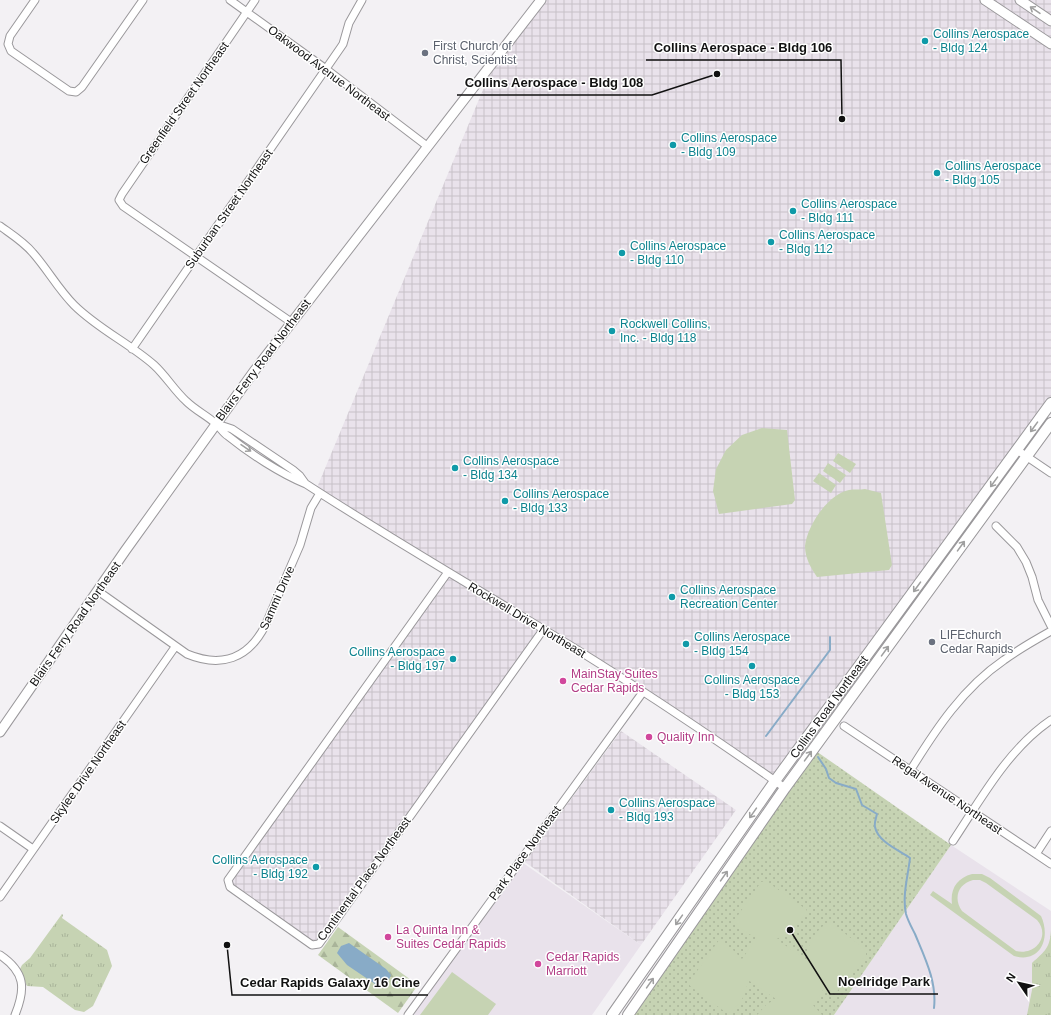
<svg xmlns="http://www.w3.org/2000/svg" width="1051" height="1015" font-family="Helvetica,sans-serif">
<defs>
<pattern id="industrial-grid" width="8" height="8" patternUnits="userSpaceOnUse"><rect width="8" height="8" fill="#e9e2eb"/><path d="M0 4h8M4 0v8" fill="none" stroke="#c7c1c8"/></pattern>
<pattern id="grass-tufts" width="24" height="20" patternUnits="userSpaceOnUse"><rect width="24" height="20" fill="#c6d3b3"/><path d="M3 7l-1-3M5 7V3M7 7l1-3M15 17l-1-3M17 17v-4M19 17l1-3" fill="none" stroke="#a9b499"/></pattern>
<pattern id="forest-firs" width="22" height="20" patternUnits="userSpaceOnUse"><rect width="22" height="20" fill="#c6d3b3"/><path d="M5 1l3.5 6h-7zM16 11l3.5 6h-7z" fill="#a9b499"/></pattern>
<pattern id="park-dots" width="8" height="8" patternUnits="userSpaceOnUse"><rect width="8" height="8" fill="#c6d3b3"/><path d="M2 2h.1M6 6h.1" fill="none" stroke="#a9b499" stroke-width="1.8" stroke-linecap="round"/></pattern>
</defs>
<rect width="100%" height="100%" fill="#f3f1f4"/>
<path fill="#e9e2eb" d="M951 845 1051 911V1015H834Z
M523 863 641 945 592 1015H414L415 1012Z"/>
<path fill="url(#industrial-grid)" d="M541 0H1051V403L775 781 543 630 319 944 312 945 230 887 228 880 448 572 316 490 495 61Z
M621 731 736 810 641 945 525 862Z"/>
<path fill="url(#grass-tufts)" d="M62 914 63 915 62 918 107 950 112 966 93 1006 84 1012 75 1010 43 987 27 986 20 969 22 965 30 958Z
M1051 930V1015H1027L1032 990V963C1045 951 1050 948 1051 930Z"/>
<path fill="url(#forest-firs)" d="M338 927 418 985 398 1013 318 955Z"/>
<path fill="url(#park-dots)" d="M813 749 951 845 834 1015H628Z"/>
<path fill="#c6d3b3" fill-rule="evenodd" d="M762 428 787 430 795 500 792 504 719 514 713 491 716 469 726 450 742 435Z
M838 453 856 464 850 473 833 461Z
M828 463 846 475 840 483 823 471Z
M819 473 836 485 831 493 813 481Z
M865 489 881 493 892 565 889 570 817 577C811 568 805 558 805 546 807 526 828 494 849 490 854 489 860 490 865 489Z
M972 874H982L990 878 1041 916C1051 937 1041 964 1014 956L930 895 933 891 952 904C950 889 957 878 972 874ZM973 880H980L986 883 1037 920C1051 936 1035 956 1016 951L962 911C953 898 958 884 973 880Z
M766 881 807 910C799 922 791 935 776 939L808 961C808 959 808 955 808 952 809 938 819 929 829 921L866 950V955L835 994 825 987 813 1005 822 1015H757L767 1004 776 999 748 980C746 996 741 1003 728 1014L690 986V981L719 940 733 950 742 959 757 938 745 932 734 921 761 882Z
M452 972 496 1004 488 1015H420Z"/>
<path fill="#88abc7" d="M349 943 386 969 391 975 387 984 381 988 347 965 337 953 341 946Z"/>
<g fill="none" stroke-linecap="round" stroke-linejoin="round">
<path stroke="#88abc7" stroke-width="2" d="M766 736 830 650V637
M818 757 826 769 829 778 836 783 856 789 862 805 877 814C876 818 874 823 875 827 878 842 899 850 910 858 908 876 902 896 906 914 908 921 912 928 915 934 925 958 937 982 934 1008"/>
<g stroke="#9a989b" stroke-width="9">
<path id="minor" d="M35 0 10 36 8 44 11 51 69 91 76 92 82 87 143 0
M230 0 326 69 427 146
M255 0 122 194 119 200 123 206 291 322
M0 226C11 234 24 242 33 253 48 270 58 289 74 305 98 329 129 343 154 365 166 376 174 390 186 401 195 410 206 415 215 423 220 427 223 433 228 436 249 453 281 474 306 484 394 541 486 594 576 649 647 693 717 740 785 788
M132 349 341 47 343 44 349 23 362 0
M217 424 232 429 293 470 300 476 305 483
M1017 450 1051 473
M996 526 1017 547 1026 562 1032 577 1038 600 1051 626
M448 572 228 880 230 887 312 945 319 944 543 630
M98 591 187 654C221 668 248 659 265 626L300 545 311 508 320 493
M844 726 1051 864
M910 771C936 729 963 688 1004 660 1019 649 1035 640 1051 631
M0 826 33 849
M953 841C981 799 1008 749 1051 720
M1036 854 1051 831
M0 897 175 647
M0 955C25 972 26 988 15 1015
M408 1015 643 692"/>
</g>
<g stroke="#9a989b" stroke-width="11">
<path id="major" d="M985 0 1051 44
M1020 0 1051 21
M0 732 125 551 255 370 541 0"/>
</g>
<g stroke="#9a989b" stroke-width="12">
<path id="highway" d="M612 1015 775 781 1051 403
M628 1015 785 788 1051 423"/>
</g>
<use href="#minor" stroke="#fff" stroke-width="7"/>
<use href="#major" stroke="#fff" stroke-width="9"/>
<use href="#highway" stroke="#fff" stroke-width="10"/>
</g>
<defs><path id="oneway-shaft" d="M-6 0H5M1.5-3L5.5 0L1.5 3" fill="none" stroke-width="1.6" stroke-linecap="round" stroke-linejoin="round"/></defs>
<g stroke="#a0a0a0">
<use href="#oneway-shaft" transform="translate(1035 10) rotate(-146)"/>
<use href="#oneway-shaft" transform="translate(1034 427) rotate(126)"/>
<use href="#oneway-shaft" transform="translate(246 448) rotate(34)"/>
<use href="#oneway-shaft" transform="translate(994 482) rotate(126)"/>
<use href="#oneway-shaft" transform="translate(961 546) rotate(-54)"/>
<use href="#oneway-shaft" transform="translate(917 587) rotate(126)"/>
<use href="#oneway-shaft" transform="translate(885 651) rotate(-54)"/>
<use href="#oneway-shaft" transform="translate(808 756) rotate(-54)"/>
<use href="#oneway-shaft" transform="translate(753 813) rotate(125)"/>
<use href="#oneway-shaft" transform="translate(724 876) rotate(-55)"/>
<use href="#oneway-shaft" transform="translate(679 920) rotate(125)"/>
<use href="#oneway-shaft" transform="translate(650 983) rotate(-55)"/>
</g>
<g fill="#0f9aa8" stroke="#fff" stroke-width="1.5">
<circle cx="925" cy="41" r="4"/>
<circle cx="673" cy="145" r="4"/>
<circle cx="937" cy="173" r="4"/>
<circle cx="793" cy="211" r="4"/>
<circle cx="771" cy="242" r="4"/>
<circle cx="622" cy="253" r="4"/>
<circle cx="612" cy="331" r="4"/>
<circle cx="455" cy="468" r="4"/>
<circle cx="505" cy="501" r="4"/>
<circle cx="672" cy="597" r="4"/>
<circle cx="686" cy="644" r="4"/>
<circle cx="453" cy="659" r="4"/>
<circle cx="752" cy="666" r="4"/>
<circle cx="611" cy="810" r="4"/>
<circle cx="316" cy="867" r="4"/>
</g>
<g fill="#6b7280" stroke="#fff" stroke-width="1.5">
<circle cx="425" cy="53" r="4"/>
<circle cx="932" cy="642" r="4"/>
</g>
<g fill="#d1479c" stroke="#fff" stroke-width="1.5">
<circle cx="563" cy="681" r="4"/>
<circle cx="649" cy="737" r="4"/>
<circle cx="388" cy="937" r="4"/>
<circle cx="538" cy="964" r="4"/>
</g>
<g text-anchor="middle" stroke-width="3" stroke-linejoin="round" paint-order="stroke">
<g font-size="12" fill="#0d838f" stroke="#fff" text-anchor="start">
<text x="933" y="38">Collins Aerospace<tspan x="933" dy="14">- Bldg 124</tspan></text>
<text x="681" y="142">Collins Aerospace<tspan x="681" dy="14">- Bldg 109</tspan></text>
<text x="945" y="170">Collins Aerospace<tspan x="945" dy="14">- Bldg 105</tspan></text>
<text x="801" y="208">Collins Aerospace<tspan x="801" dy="14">- Bldg 111</tspan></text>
<text x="779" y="239">Collins Aerospace<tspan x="779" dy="14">- Bldg 112</tspan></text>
<text x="630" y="250">Collins Aerospace<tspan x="630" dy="14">- Bldg 110</tspan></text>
<text x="620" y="328">Rockwell Collins,<tspan x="620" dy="14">Inc. - Bldg 118</tspan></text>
<text x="463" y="465">Collins Aerospace<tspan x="463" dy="14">- Bldg 134</tspan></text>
<text x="513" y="498">Collins Aerospace<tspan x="513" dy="14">- Bldg 133</tspan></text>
<text x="680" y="594">Collins Aerospace<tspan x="680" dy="14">Recreation Center</tspan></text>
<text x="694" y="641">Collins Aerospace<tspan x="694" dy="14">- Bldg 154</tspan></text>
<text x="445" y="656" text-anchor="end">Collins Aerospace<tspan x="445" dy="14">- Bldg 197</tspan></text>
<text x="752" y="684" text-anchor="middle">Collins Aerospace<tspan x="752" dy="14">- Bldg 153</tspan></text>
<text x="619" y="807">Collins Aerospace<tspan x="619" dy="14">- Bldg 193</tspan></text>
<text x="308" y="864" text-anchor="end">Collins Aerospace<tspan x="308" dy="14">- Bldg 192</tspan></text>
</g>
<g font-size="12" fill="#5b616d" stroke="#fff" text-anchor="start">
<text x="433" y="50">First Church of<tspan x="433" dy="14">Christ, Scientist</tspan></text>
<text x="940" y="639">LIFEchurch<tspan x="940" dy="14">Cedar Rapids</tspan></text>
</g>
<g font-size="12" fill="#111" stroke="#fff">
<text transform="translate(329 73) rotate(37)" y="4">Oakwood Avenue Northeast</text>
<text transform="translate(184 103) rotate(-55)" y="4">Greenfield Street Northeast</text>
<text transform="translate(229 209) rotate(-55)" y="4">Suburban Street Northeast</text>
<text transform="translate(263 360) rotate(-53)" y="4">Blairs Ferry Road Northeast</text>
<text transform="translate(277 598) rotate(-66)" y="4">Sammi Drive</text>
<text transform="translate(527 620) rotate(31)" y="4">Rockwell Drive Northeast</text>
<text transform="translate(75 624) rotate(-55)" y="4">Blairs Ferry Road Northeast</text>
<text transform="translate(829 707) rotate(-54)" y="4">Collins Road Northeast</text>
<text transform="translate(88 772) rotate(-55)" y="4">Skylee Drive Northeast</text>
<text transform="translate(947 795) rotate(34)" y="4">Regal Avenue Northeast</text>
<text transform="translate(525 853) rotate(-54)" y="4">Park Place Northeast</text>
<text transform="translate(364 879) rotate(-54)" y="4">Continental Place Northeast</text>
</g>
<g font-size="12" fill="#b23c85" stroke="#fff" text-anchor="start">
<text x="571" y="678">MainStay Suites<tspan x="571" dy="14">Cedar Rapids</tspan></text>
<text x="657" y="741">Quality Inn</text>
<text x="396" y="934">La Quinta Inn &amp;<tspan x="396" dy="14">Suites Cedar Rapids</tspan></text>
<text x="546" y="961">Cedar Rapids<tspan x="546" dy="14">Marriott</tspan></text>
</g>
</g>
<path fill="none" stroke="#111" stroke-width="1.5" d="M842 119L841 60H646M717 74L652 95H457M790 930L830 994H938M227 945L232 995H428"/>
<g fill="#111" stroke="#fff" stroke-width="1.5">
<circle cx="842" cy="119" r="4"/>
<circle cx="717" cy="74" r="4"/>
<circle cx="790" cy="930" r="4"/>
<circle cx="227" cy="945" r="4"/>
</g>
<g font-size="13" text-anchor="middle" font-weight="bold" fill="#111" stroke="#fff" stroke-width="3" stroke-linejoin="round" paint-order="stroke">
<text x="743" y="52">Collins Aerospace - Bldg 106</text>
<text x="554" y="87">Collins Aerospace - Bldg 108</text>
<text x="884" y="986">Noelridge Park</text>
<text x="330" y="987">Cedar Rapids Galaxy 16 Cine</text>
</g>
<g transform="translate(1019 983) rotate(304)" stroke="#ffffff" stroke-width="3" paint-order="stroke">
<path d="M0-3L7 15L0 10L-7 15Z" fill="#111111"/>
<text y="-6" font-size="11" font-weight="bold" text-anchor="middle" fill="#111111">N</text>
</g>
</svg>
